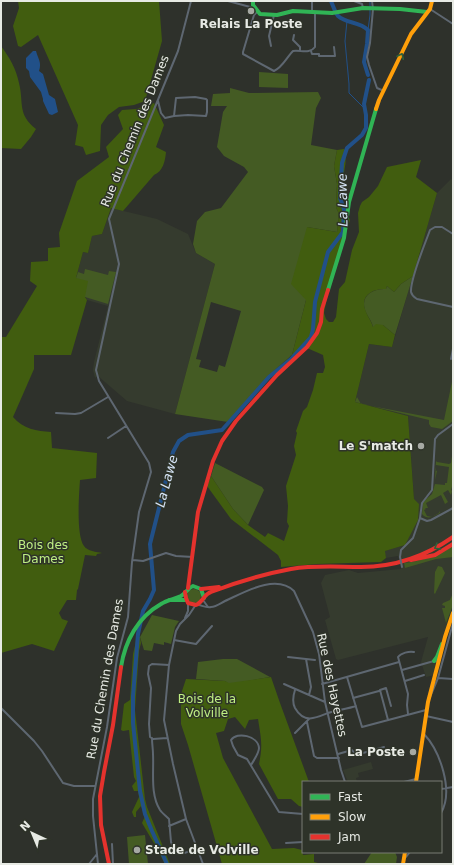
<svg xmlns="http://www.w3.org/2000/svg" width="454" height="865" font-family="'DejaVu Sans',sans-serif">
<rect width="100%" height="100%" fill="#2e312b"/>
<path fill="#353b2e" d="M451 179 453 181V613L435 675 426 677 421 662 428 637 338 660 336 659 325 620 330 617 321 583 325 575 349 570 358 573 401 569V566L398 556 386 558 384 551 405 545 414 499 408 416 355 402 369 344 392 347 437 193Z
M111 208 157 219 188 234 196 253 215 264 175 414 127 401 98 376 95 378 93 370 94 362 108 306 87 300 76 278 83 252 88 253 92 236 102 234Z
M371 762 373 769 358 773 359 777 356 778 357 782H348L343 770Z"/>
<path fill="#445b23" fill-rule="evenodd" d="M259 72 288 74V88L259 87Z
M230 88 249 93 318 92 321 98 316 108 311 145 337 150 334 166 337 184 336 207 339 214 337 232 307 227 306 300 292 355 276 369 228 422 175 414 215 264 196 253 193 244 197 221 205 212 221 208 248 172 244 167 224 156 217 147 223 112 227 106H211L213 94 230 93ZM211 302 241 311 225 367 219 365 217 372 199 367 201 360 196 359Z
M85 269 108 275 109 271 116 272 108 304 85 297 76 278 78 272 84 274Z
M413 276 395 335 383 325 373 327C372 321 367 316 365 310 360 295 374 288 386 289L387 286 394 292 401 284Z
M453 377V421L442 429 431 427 429 424V420L355 402 357 397 361 404 444 420Z
M453 449V483L451 490 452 491 451 495 448 490 443 493 448 502 445 504 441 495 426 503 428 508H425L426 509 424 510 427 516 432 517 439 513V511L440 513C434 516 428 521 422 514L423 502 432 494 435 484 445 485V483H447L449 467 436 465 435 470 437 471 435 480 436 461 437 462 449 464 451 463Z
M215 463 262 487 264 490 248 525 233 509 211 476Z
M453 545V557L436 559 405 568 404 563C422 561 438 556 453 545Z
M438 566 442 567 445 573 435 594 434 593 435 572Z
M187 596a7 7 0 1 1 14 0a7 7 0 1 1-14 0Z
M453 593V605L446 623 442 608H445V606L442 605 443 603 450 600Z
M152 615 179 621 175 627 171 644 164 642V645L154 643 152 651 144 650 140 637Z
M223 659H237L270 677 229 684 225 681 196 679 198 662Z
M145 835 148 864H129L127 837Z
M372 852H395L397 857 396 864H364Z"/>
<path fill="#415d0f" d="M18 1H159L162 41 145 101 134 105 119 107 108 115 101 125 100 151 86 155 83 147 75 145 78 125 38 35 21 47 18 46 13 26 19 8Z
M1 46C10 58 16 69 19 83 24 103 17 114 36 129L31 137 21 149 1 148Z
M154 103 164 125 156 147 166 152C165 162 163 171 154 175L123 211 111 208 102 234 92 236 88 253 83 252 76 278 88 281 85 297 87 300 71 355H34V369L13 417C23 429 37 431 51 432L52 448 97 453 96 478 80 480C79 495 76 535 84 546 87 551 97 552 102 553L97 554 96 556 85 555 78 589 77 590 76 600H67L59 613 62 619 68 621 54 651 32 644 1 653V337H6L37 286 30 281 31 262 48 261V248L60 247 59 233 77 181 109 157 106 147 123 129 118 115 122 110 136 109Z
M344 149C348 159 344 169 343 180 342 190 342 200 345 209L349 207 348 216 350 220 327 298 324 313 326 319 329 322H333L336 317 339 289 345 282 352 250 359 232 358 213 360 206 362 202 369 197 378 186 387 167 421 160 416 177 437 193 413 276 401 284 394 292 387 286 386 289C374 288 360 295 365 309 367 316 371 320 373 327L376 324 383 325 395 335 392 347 369 344 355 402 408 416 414 499 419 504 418 520 405 545 385 551 386 558 381 562 317 564 281 567V561L278 555 231 519 207 486 211 476 233 509 248 525 265 537 268 533 284 541 289 526 287 522 288 506 286 486 296 455 294 446 297 433 296 431 303 411 307 407 313 390 317 373H323L325 367 323 355 307 348 296 357 292 355 306 300 291 284 307 227 337 232 339 214 336 207 337 184 334 166 337 150Z
M137 637H140L141 643 139 651 135 710 145 799 147 807 170 864H165L155 845 142 823 145 816 141 806 136 812V817H134L132 812 139 797 138 791H134L132 786 136 781 134 777 129 730 123 731 121 730 124 704 130 700 133 654Z
M271 677 280 703 309 782H303V807L299 806 291 799H278L259 764C263 745 261 738 258 719L249 720 245 729 235 717 228 719 224 731 216 733 223 758 272 849 294 848 302 850 303 855 314 854V862L318 863V864H222L188 745 181 724V694L186 679 225 681 229 683Z"/>
<path fill="#215088" d="M33 51H36C38 59 42 62 39 71L43 74 49 95 55 99 58 112 52 115 49 114 43 101V99L41 92 30 77 29 71 26 68V58Z"/>
<g fill="none" stroke-linecap="round" stroke-linejoin="round">
<path stroke="#215088" stroke-width="1" d="M347 21 345 41 349 84V93L365 109
M368 30 370 15V1"/>
<path stroke="#215088" stroke-width="4" d="M331 1C333 6 335 12 338 16 347 24 359 21 368 30L367 44 364 62 368 75
M167 864 152 831 145 814 140 791 133 723V696L138 634 143 611 150 599 154 590 150 544 173 452 179 441 188 435 222 430 269 377 291 359 311 337 313 329 315 302 328 252 343 232 344 209 340 198 342 163 347 148 362 135 366 128V115L364 104 369 80"/>
<path stroke="#5e6771" stroke-width="2" d="M228 1 254 8
M312 1V11
M354 1 362 4 363 8
M372 1 373 9 370 43 367 57 369 65 377 88 384 91
M430 9 453 24
M257 12 254 15 243 52V54L274 71C282 68 287 57 293 51 301 50 310 54 315 47V13
M294 35 293 40 300 47V51
M271 46 269 36 274 15
M311 51 312 54H319V56H335L334 47
M158 101 161 113 165 118 174 116 188 115 206 116 207 112V100L206 99 195 97 176 98 174 116
M453 234 442 227H435L430 230C425 244 410 279 411 292 412 296 414 297 417 299L453 307
M451 359 453 349
M56 413 75 414 81 413 108 397
M108 438 126 426
M420 518 427 521 431 520 453 508
M400 557 401 550 413 538 420 518 422 503 432 490 435 439 438 435 453 424
M133 560 143 561 166 553 176 556 193 557
M203 600 208 607
M199 605C203 606 207 608 211 607 216 607 221 603 225 601 243 593 276 573 294 591L313 632 319 654 325 702 341 770 345 782
M195 606 189 615 180 624 176 631 169 665 164 720 173 764 186 819 203 864
M185 618 188 611V603
M174 640 196 644 212 626
M288 657 315 660
M306 659 311 687 309 695
M402 670 434 661 439 662
M347 677 362 727 426 710
M438 678 453 679
M405 681 424 675
M284 684 325 702
M322 684 399 662
M295 690C293 696 292 702 295 708 304 724 316 718 328 713 337 710 347 709 356 706
M430 697 438 678 453 623
M353 698 379 691
M1 708 34 741 42 751 63 783 74 786H95
M408 714 407 705 408 694 398 657C401 653 409 651 414 652
M426 716 453 722
M388 720 380 690 386 688 391 706
M307 722 314 756 317 758H339
M295 733 309 719
M424 734C440 751 454 791 441 813
M152 738C152 744 153 749 153 754 154 772 150 794 160 810 162 813 166 816 169 819L171 842 176 853C180 855 189 852 192 850
M167 738 153 739 150 737 149 724 151 688 148 674 149 666 152 664 169 665
M338 754 352 750 356 755 384 747
M251 765C254 760 259 753 259 748 258 736 237 731 231 740L233 746 238 755 247 759 279 812 303 814
M404 782 416 779
M441 789 453 787
M169 826 186 819
M286 843 303 842
M112 844 113 864
M405 857H406L410 852
M89 864 97 854
M98 864 93 816V799L107 727 117 658 128 617 132 562 139 512 151 472 149 463 99 381 96 370 119 264 109 219 178 51 191 1"/>
<path stroke="#30b455" stroke-width="4" d="M253 1V5L260 14 277 15 293 11 332 13 363 8 400 9 427 12
M328 290 344 238 349 202 376 109
M169 600H185
M434 661 437 657 442 644
M121 667C125 641 138 617 161 604 167 600 175 599 181 596 186 593 188 588 193 586L201 589 204 598"/>
<path stroke="#ff9f0a" stroke-width="4" d="M376 109 379 100 411 34 430 9 432 1
M416 782 428 702 445 637 453 613
M403 864 405 852"/>
<path stroke="#e5322d" stroke-width="4" d="M411 560 435 555 453 544
M188 588 198 512 213 461 222 441 236 421 277 375 307 347 317 333 321 322 322 309 328 290
M201 589 219 587
M185 592 186 598 188 603 196 605C203 602 204 594 211 592 237 582 264 574 291 569 315 565 337 567 361 567 395 567 426 556 453 537
M109 864 101 825 100 796 104 772 113 725 121 667"/>
<path stroke="#5e6771" stroke-width="2" d="M400 557 402 567"/>
</g>
<defs><path id="oneway-chevron" d="M-2-3.5L2.5 0L-2 3.5" fill="none" stroke-width="1.6" stroke-linecap="round" stroke-linejoin="round"/></defs>
<g stroke="#2f6038">
<use href="#oneway-chevron" transform="translate(401 56) rotate(-65)"/>
<use href="#oneway-chevron" transform="translate(437 547) rotate(150)"/>
</g>
<g fill="#a6a9a3" stroke="#2e3329" stroke-width="1.5">
<circle cx="251" cy="11" r="4"/>
<circle cx="421" cy="446" r="4"/>
<circle cx="413" cy="752" r="4"/>
<circle cx="137" cy="850" r="4"/>
</g>
<g text-anchor="middle" stroke-width="3" stroke-linejoin="round" paint-order="stroke">
<g font-size="12" font-weight="bold" fill="#e7eae4" stroke="#2e3329" text-anchor="end">
<text x="251" y="28" text-anchor="middle">Relais La Poste</text>
<text x="413" y="450">Le S'match</text>
<text x="405" y="756">La Poste</text>
<text x="145" y="854" text-anchor="start">Stade de Volville</text>
</g>
<g font-size="12" fill="#e7eae4" stroke="#2e3329">
<text transform="translate(135 131) rotate(-68)" y="4">Rue du Chemin des Dames</text>
<text transform="translate(105 679) rotate(-80)" y="4">Rue du Chemin des Dames</text>
<text transform="translate(332 685) rotate(78)" y="4">Rue des Hayettes</text>
</g>
<g font-size="12" fill="#bfef83" stroke="#2e3329">
<text x="43" y="549">Bois des<tspan x="43" dy="14">Dames</tspan></text>
<text x="207" y="703">Bois de la<tspan x="207" dy="14">Volville</tspan></text>
</g>
<g font-size="13" font-style="italic" fill="#d6e4f6" stroke="#2e3329">
<text transform="translate(342 200) rotate(-91)" y="5">La Lawe</text>
<text transform="translate(166 481) rotate(-75)" y="5">La Lawe</text>
</g>
</g>
<rect width="454" height="865" fill="none" stroke="#e7eae4" stroke-width="4"/>
<rect x="302" y="781" width="140" height="72" fill="#2e3329" stroke="#787c74"/>
<rect x="310" y="794" width="20" height="6" fill="#30b455" stroke="#787c74"/>
<text x="338" y="801" font-size="12" fill="#e7eae4">Fast</text>
<rect x="310" y="814" width="20" height="6" fill="#ff9f0a" stroke="#787c74"/>
<text x="338" y="821" font-size="12" fill="#e7eae4">Slow</text>
<rect x="310" y="834" width="20" height="6" fill="#e5322d" stroke="#787c74"/>
<text x="338" y="841" font-size="12" fill="#e7eae4">Jam</text>
<g transform="translate(32 833) rotate(316)" stroke="#2e3329" stroke-width="3" paint-order="stroke">
<path d="M0-3L7 15L0 10L-7 15Z" fill="#e7eae4"/>
<text y="-6" font-size="11" font-weight="bold" text-anchor="middle" fill="#e7eae4">N</text>
</g>
</svg>
